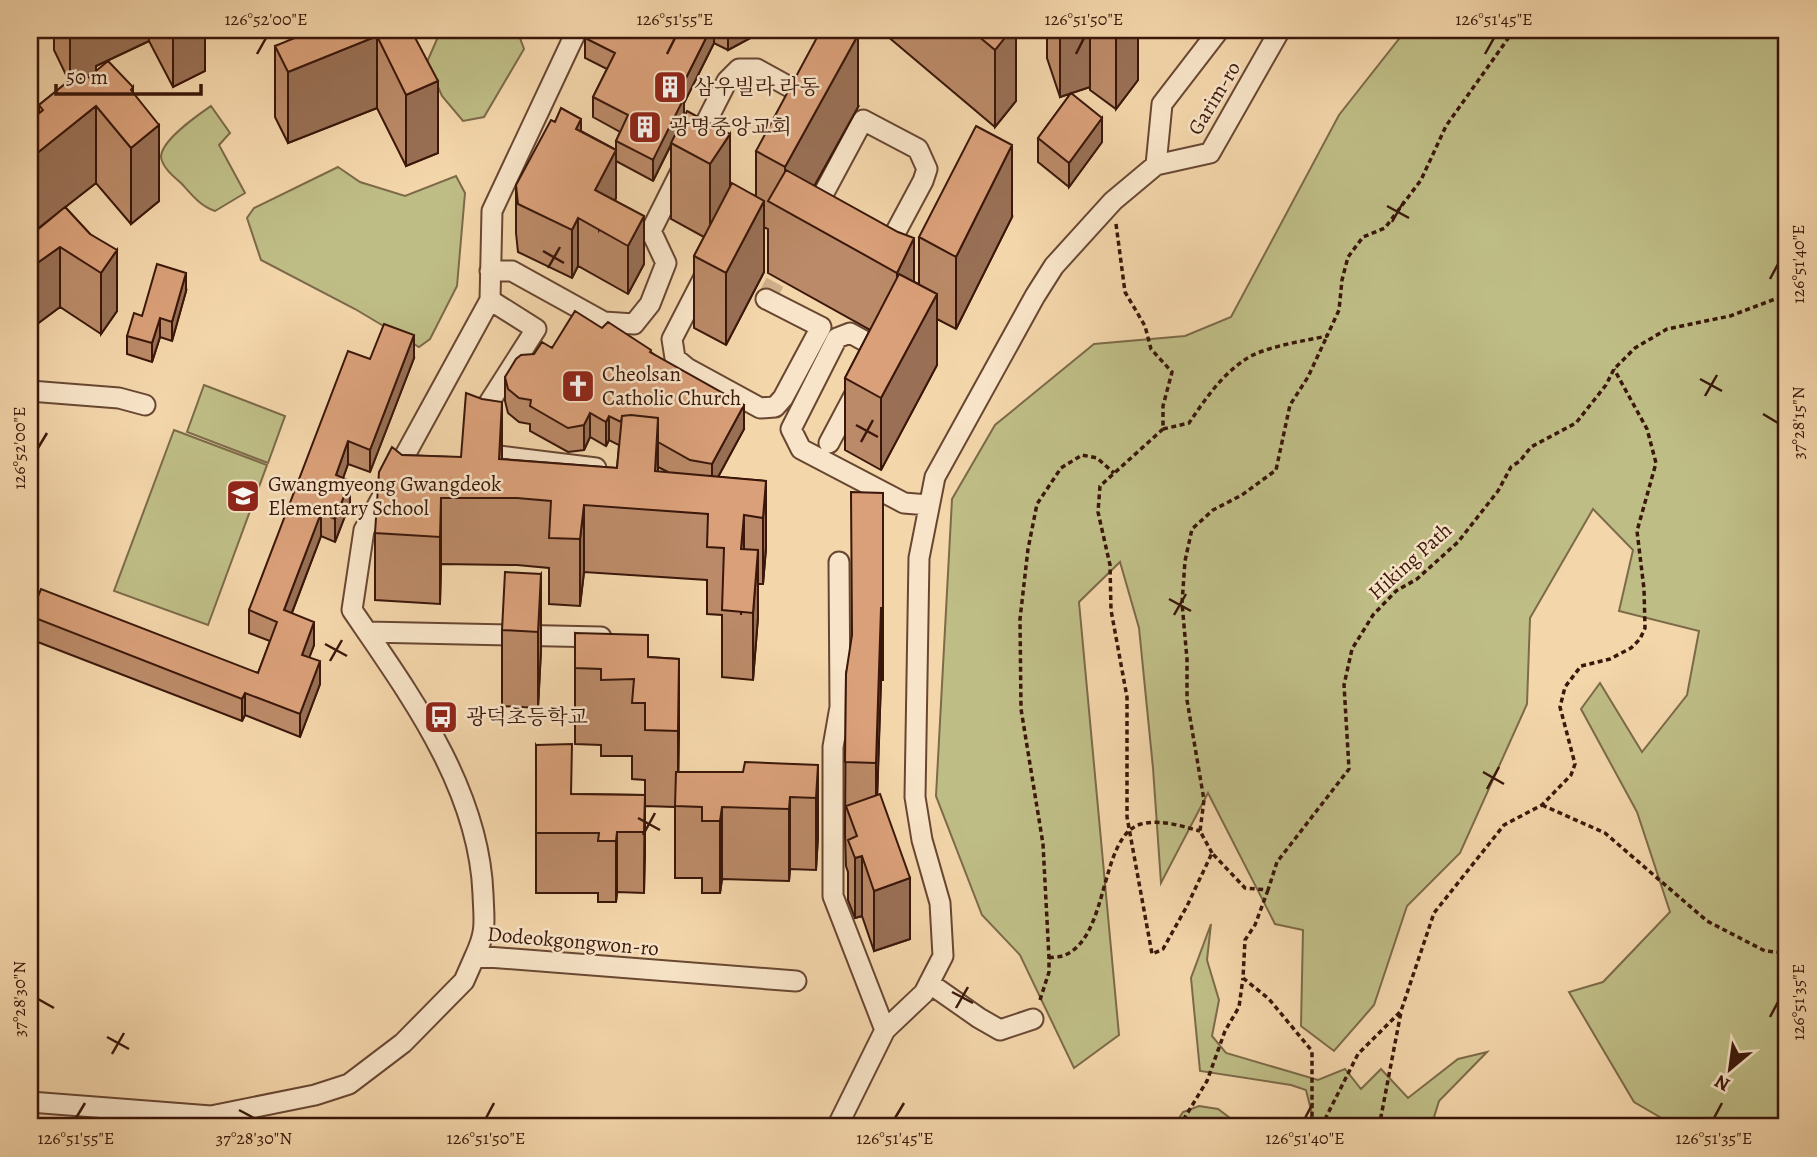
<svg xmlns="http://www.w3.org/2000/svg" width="1817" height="1157" font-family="Alegreya,'Noto Serif KR',serif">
<rect width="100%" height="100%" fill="#f4d6ab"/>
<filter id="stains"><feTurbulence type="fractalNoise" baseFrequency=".00286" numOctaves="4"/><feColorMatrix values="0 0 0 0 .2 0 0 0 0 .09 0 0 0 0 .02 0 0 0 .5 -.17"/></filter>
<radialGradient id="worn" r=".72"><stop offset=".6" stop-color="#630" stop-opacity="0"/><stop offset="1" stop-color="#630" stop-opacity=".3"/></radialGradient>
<path fill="#bfbd86" stroke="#7c6a48" stroke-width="2" d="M441 30H513L518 33 524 49 484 117 463 121 442 96 427 62Z
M1406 30H1787V1127H1677L1634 1102 1569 992 1603 982 1670 912 1637 812 1581 709 1600 683 1642 752 1687 695 1699 631 1619 611 1633 550 1593 509 1530 618 1527 704 1460 853 1407 906 1374 1005 1334 1051 1301 1026 1303 930 1275 924 1208 793 1161 883 1153 768 1139 628 1120 562 1079 602 1119 1035 1074 1068 1020 955 982 915 936 796 952 499 995 425 1094 344 1185 336 1231 317 1339 115Z
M211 106 230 133 219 145 245 193 215 211C200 206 191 194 181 183 174 177 162 167 161 157 161 140 198 115 211 106Z
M338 167 360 182 405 196 456 176 465 193 457 286 430 339 419 347 355 309 261 260 247 218 254 208Z
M204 385 285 416 268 463 187 432Z
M174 430 267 465 208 625 114 591Z
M1211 924 1207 960 1219 1000 1212 1036 1226 1053 1318 1080 1345 1069 1361 1089 1381 1069 1408 1098 1458 1059 1487 1052 1439 1101 1431 1127H1307L1312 1114 1306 1090 1291 1085 1200 1071 1191 978Z
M1199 1106 1218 1109 1242 1127H1173L1183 1112Z"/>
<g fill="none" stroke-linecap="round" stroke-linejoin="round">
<path stroke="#cfb08b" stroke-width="19" stroke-dasharray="19 10" stroke-linecap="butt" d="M766 299 789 256"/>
<g stroke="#684732" stroke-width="23">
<path id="minor" d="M577 30 492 211 490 300 364 530 352 610C410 695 479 788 483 894 484 922 487 930 475 956L796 981
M625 30 657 46 665 30
M1219 30 1162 104 1156 165 1210 153 1280 30
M696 142 727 81 739 69H757L797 91 801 106
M812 215 863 120 918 149 927 169 923 181 885 252
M490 271H512L604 322 634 324 650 304 666 263 651 231 682 169
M705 275 672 339 675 358 687 368 760 408 775 407 783 398 821 327 766 299
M872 362 875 355 870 344 850 333 837 338 791 429 801 449 904 503 928 505
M30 391 119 398 145 405
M478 420 536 329 490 300
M829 443 856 392
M478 449 483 454 596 468
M839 562 840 707 833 747V896L885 1030
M367 632 601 637
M929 983 979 1018 1000 1030 1033 1019
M30 1102 211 1116 315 1095 349 1084 403 1043 464 981 475 956
M837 1127 885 1030 924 993 943 956 940 903 922 840 915 797 919 558 935 477 1035 296 1054 266 1113 201 1156 165"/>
</g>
<path stroke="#3a170a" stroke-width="3.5" stroke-dasharray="5 3.5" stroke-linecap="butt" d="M1116 224 1125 292 1145 326 1151 349 1172 372 1163 406V429L1100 486 1098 512 1110 565 1111 610 1127 697V817L1152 954 1163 949 1187 906 1212 853 1245 888 1268 890 1277 862 1349 769 1344 685 1352 649 1373 615 1396 591 1417 579 1458 542 1498 491 1511 467 1520 461 1531 447 1576 423 1606 385 1614 369 1635 348 1667 329 1730 316 1775 299 1787 298
M1163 429 1189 423C1204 401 1220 377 1243 361 1261 347 1304 341 1327 336L1339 310 1342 280 1348 257 1363 237 1385 228 1421 180 1446 126 1514 30
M1542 805 1605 833 1707 921 1765 951 1787 953
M1212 853 1200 831 1204 800 1187 700V659L1182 603 1185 561 1192 529 1213 510 1242 495 1276 470 1290 405 1308 377 1327 336
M1268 890 1255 925 1245 940 1243 978 1269 999 1312 1051V1127
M1049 958C1054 957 1061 957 1065 955 1110 936 1099 836 1141 824 1161 819 1181 826 1200 831
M1040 1000 1049 972V958L1043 844 1021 709 1020 619 1028 549 1037 504 1061 468 1082 455 1097 458 1114 473
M1179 1127 1207 1081 1225 1031 1239 1007 1243 978
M1321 1127 1358 1054 1401 1011 1434 913 1504 825 1542 805 1571 775 1575 764 1560 707 1565 687 1581 666 1610 659 1631 648 1640 639 1645 628 1644 589 1637 531 1656 463 1647 429 1614 369
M1379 1127 1401 1012"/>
<use href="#minor" stroke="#f8e4c8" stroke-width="19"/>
</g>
<path fill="#bb8a68" stroke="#3a170a" stroke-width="2" fill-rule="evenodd" d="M54 30H205V71L173 87 149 41 96 66V71L133 93 159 201 131 224 96 183 65 207 90 234 117 311 101 334 60 307 33 327 30 323V236L60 211 31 234 30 232V121L39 113V105L69 81 54 50ZM92 74 79 85 75 82Z
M411 30 438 153 406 166 377 108 288 143 275 117V46Z
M668 30H759L756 35 728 50 714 43 684 103V116L730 187 756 196V151L858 107 814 186 914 282 919 284V237L1012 217 956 329 937 319V365L881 470 845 450V378L870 330 768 273V229L764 227V272L726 345 694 328V256L704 237 671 219V145L653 181 616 161V198L615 200 644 264 628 294 578 266 572 278 518 252 516 233V185L581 131 616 150V141L620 132 593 117V97L607 69 585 58V38H657L668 32Z
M880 30H1016V101L995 127Z
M1047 30H1138V80L1116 109 1090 90V87L1071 93 1102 142 1069 187 1038 162V138L1071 93 1060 97 1047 58Z
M186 291 172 341 160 337 152 362 127 354V336Z
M602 328 651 352 744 429 718 477 766 481V548L763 584H758V617L753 680 722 677V615L707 614V580L584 572 580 606 549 604V568L517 565 441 564 440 604 375 600V533L402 455 502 459 617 468 619 445 609 440 606 446 590 437 584 450 568 452 530 431V424L519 422 508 413 505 401V377L534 354ZM658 467 668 472H658Z
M414 358 370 472 348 464 343 478 350 503 335 542 321 536 292 613 314 645 309 657 320 684 300 737 245 715 242 721 30 639V616L258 673 270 641 249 633V610L370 359Z
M883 493V680H881L877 795 910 939 874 951 862 916 855 918 848 900V872L846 866 845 834 846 674Z
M541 574V650L538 708 502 706V630Z
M575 633 648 657 679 659 678 772H743L818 765V836L816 870 790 869 789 881 722 879 720 893H702V878H675V807L645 806 644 893 617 892 616 902H598V893H536V745L572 794 645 795V780L632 779V756H601V745L575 744Z"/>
<path fill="#997055" stroke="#3a170a" stroke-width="2" d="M70 30H149V41L96 66V72L70 84Z
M173 30H205V71L173 87Z
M710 30H714V43L684 103V118L653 181V160L678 94Z
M728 30H759L756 35 728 50Z
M1011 30H1016V101L995 127V50Z
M1060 30H1090V87L1060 97Z
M1118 30H1138V80L1116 109V33Z
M858 35V107L797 217 785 210V167Z
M377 36V108L288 143V72Z
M438 81V153L406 166V95Z
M133 87V145L159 125V201L131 224V90Z
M96 106V183L31 234V158Z
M1102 118V142L1069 187V163Z
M581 119V167L576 129Z
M730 134V210L710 241V164Z
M1012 145V217L956 329V257Z
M616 150V198L599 230 595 190Z
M764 201V272L726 345V273Z
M644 216V264L628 294V246Z
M578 218V266L572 278V230Z
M914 238V310L897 345V273Z
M60 247V307L33 327V266Z
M117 250V311L101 334V273Z
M186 273V291L172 341V322Z
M937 294V365L881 470V398Z
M160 318V337L152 362V343Z
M414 335V358L370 472V450Z
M502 402V469L499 459Z
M744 405V429L712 488V464Z
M590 413V437L584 450V425Z
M609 416V440L606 446V422Z
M658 418V485L655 471Z
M348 441V464L336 498V475Z
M350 481V503L335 542V519Z
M766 481V548L763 584V518Z
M441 498V564L440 604V537Z
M584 505V572L580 606V539Z
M321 513V536L284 633V610Z
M744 515V582L741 615V549Z
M758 550V617L753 680V613Z
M541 574V650L538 708V632Z
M881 608V680L876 835V763Z
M314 622V645L302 677V655Z
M679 659V735L678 807V731Z
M320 661V684L300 737V714Z
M245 693V715L242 721V699Z
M818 765V836L816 870V798Z
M645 795V856L644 893Z
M790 797V869L789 881V809Z
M722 807V879L720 893V821Z
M617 832V892L616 902V841Z
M862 856V916L855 918V858Z
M910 878V939L874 951V891Z
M33 1025V1049L30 1054V1030Z"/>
<path fill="#daa079" stroke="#3a170a" stroke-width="2" d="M314 30H411L438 81 406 95 377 36 288 72 275 46Z
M590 30H640L657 38 668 32V30H710L678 94 684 98 653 160 616 141 628 115 593 97 615 53 585 38Z
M821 30H850L858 35 785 167 756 151Z
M971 30H1011L995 50Z
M108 61 133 87 131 90 159 125 131 148 96 106 31 158 30 156V121L43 110 39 105 71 79 79 85Z
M1071 93 1102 118 1069 163 1038 138Z
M561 108 581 119 576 129 616 150 595 190 644 216 628 246 578 218 572 230 518 204 516 185 551 120 555 122Z
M687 111 730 134 710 164 671 143Z
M976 126 1012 145 956 257 919 237Z
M786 170 898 232 914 238 897 273 768 201Z
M732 183 764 201 726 273 694 256Z
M65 207 90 234 117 250 101 273 60 247 33 266 30 262V236Z
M157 264 186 273 172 322 160 318 152 343 127 336 134 313 142 316Z
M899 274 937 294 881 398 845 378Z
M575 311 602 328 608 322 651 350 650 352 744 405 712 464 690 460 658 442V418L631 415 622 416 621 422 609 416 606 422 590 413 584 425 568 428 530 406 531 400 519 398 508 389 505 377 516 359 521 355 534 354 542 342 552 348Z
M384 324 414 335 370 450 348 441 336 475 350 481 335 519 321 513 284 610 314 622 302 655 320 661 300 714 245 693 242 699 30 616 41 589 258 673 277 622 249 610 348 351 370 359Z
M466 393 482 399 502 402 499 459 617 468 622 416 631 415 658 418 655 471 766 481 763 518 744 515 741 549 758 550 753 613 722 610 724 548 707 547 708 514 584 505 580 539 549 538 551 501 517 498H441L440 537 375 533 379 472 392 447 402 455 461 457Z
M851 492 883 493V608H881L876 763 845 762 846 674 852 635Z
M505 572 541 574 538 632 502 630Z
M575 633 648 635V657L679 659 678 731 645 730V703H632L634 679 601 680V669L575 668Z
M572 744 571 794 645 795 644 832H617L616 841H598L599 833H536V745Z
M745 762 818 765 816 798 790 797 789 809 722 807 720 821H702V807L675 806 676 772H743Z
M880 794 910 878 874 891 862 856 855 858 848 840 857 836 846 806Z"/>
<path fill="none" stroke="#3a170a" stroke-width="2.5" d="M257 54 266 38M667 54 675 38M1076 54 1084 38M1485 54 1494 38M1387 206 1409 218M1392 222 1404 201M543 251 564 263M548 268 560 247M1770 279 1778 264M1700 379 1722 391M1705 396 1717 375M1763 414 1778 423M856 425 878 437M861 442 873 420M38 448 47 433M1169 599 1191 611M1174 615 1186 594M325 644 347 656M330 661 342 640M1483 772 1504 784M1487 789 1499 767M638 818 660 830M643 835 655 813M952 992 973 1003M38 999 54 1008M956 1008 968 987M1770 1017 1778 1002M107 1037 129 1049M112 1054 124 1033M239 1110 254 1118M76 1118 85 1103M486 1118 494 1103M895 1118 904 1103M1305 1118 1313 1103M1714 1118 1722 1103"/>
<defs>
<g id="building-square" transform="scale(1.75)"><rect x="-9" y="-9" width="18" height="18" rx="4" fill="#8f2418" stroke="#f8e4c8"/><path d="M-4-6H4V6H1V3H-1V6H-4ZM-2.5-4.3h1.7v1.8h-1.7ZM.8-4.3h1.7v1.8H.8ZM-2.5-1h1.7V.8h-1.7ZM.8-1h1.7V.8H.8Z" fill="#fff"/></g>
<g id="church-square" transform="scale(1.75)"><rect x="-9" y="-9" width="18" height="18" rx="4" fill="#8f2418" stroke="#f8e4c8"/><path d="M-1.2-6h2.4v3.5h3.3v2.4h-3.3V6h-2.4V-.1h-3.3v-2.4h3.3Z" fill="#fff"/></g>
<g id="school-square" transform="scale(1.75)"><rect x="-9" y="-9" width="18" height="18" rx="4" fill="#8f2418" stroke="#f8e4c8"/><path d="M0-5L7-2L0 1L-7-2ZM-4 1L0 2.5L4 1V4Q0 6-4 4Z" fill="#fff"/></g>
<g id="bus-square" transform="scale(1.75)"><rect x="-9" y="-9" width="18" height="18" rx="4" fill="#8f2418" stroke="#f8e4c8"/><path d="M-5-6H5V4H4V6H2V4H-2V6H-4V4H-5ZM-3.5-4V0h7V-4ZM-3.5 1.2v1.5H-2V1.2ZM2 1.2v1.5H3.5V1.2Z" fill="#fff"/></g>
</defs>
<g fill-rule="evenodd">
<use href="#building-square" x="670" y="87"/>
<use href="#building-square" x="645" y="127"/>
<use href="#church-square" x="578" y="386"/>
<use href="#school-square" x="243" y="496"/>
<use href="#bus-square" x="441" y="717"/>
</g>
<g text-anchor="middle" stroke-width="5" stroke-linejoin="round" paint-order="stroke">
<g font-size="21" fill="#3a170a" stroke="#f8e4c8" text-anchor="start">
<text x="694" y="94">삼우빌라 라동</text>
<text x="670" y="134">광명중앙교회</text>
<text x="602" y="381">Cheolsan<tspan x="602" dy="24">Catholic Church</tspan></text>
<text x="268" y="491">Gwangmyeong Gwangdeok<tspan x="268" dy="24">Elementary School</tspan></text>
<text x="466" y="724">광덕초등학교</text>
</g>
<g font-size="21" fill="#3a170a" stroke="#f8e4c8">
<text transform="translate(1214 98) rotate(-59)" y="7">Garim-ro</text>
<text transform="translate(1410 561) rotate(-42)" y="7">Hiking Path</text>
<text transform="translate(573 941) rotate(5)" y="7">Dodeokgongwon-ro</text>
</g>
</g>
<rect width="1817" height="1157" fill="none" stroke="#f4d6ab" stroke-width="77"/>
<g transform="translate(1730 1069) rotate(209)" stroke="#f8e4c8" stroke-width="5" paint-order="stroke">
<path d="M0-5L12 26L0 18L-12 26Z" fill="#3a170a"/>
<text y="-10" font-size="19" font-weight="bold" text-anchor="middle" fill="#3a170a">N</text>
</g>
<path d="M56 84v10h145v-10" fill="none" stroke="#3a170a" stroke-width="3.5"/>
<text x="66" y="84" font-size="21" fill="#3a170a" stroke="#f8e4c8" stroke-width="5" paint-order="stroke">50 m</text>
<rect x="38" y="38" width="1740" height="1080" fill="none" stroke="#3a170a" stroke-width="2.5"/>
<g font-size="18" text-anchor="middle" fill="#3a170a">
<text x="266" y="25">126°52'00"E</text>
<text x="675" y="25">126°51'55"E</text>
<text x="1084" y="25">126°51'50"E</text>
<text x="1494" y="25">126°51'45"E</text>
<text transform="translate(1798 264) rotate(-90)" y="6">126°51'40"E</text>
<text transform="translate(1798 423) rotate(-90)" y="6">37°28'15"N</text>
<text transform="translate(19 448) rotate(-90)" y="6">126°52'00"E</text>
<text transform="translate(19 999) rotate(-90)" y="6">37°28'30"N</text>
<text transform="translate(1798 1002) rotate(-90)" y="6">126°51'35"E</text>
<text x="76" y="1144">126°51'55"E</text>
<text x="254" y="1144">37°28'30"N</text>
<text x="486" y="1144">126°51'50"E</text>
<text x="895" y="1144">126°51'45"E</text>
<text x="1305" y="1144">126°51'40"E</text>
<text x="1714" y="1144">126°51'35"E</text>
</g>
<rect width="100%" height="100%" filter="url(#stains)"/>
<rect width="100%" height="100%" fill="url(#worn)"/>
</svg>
